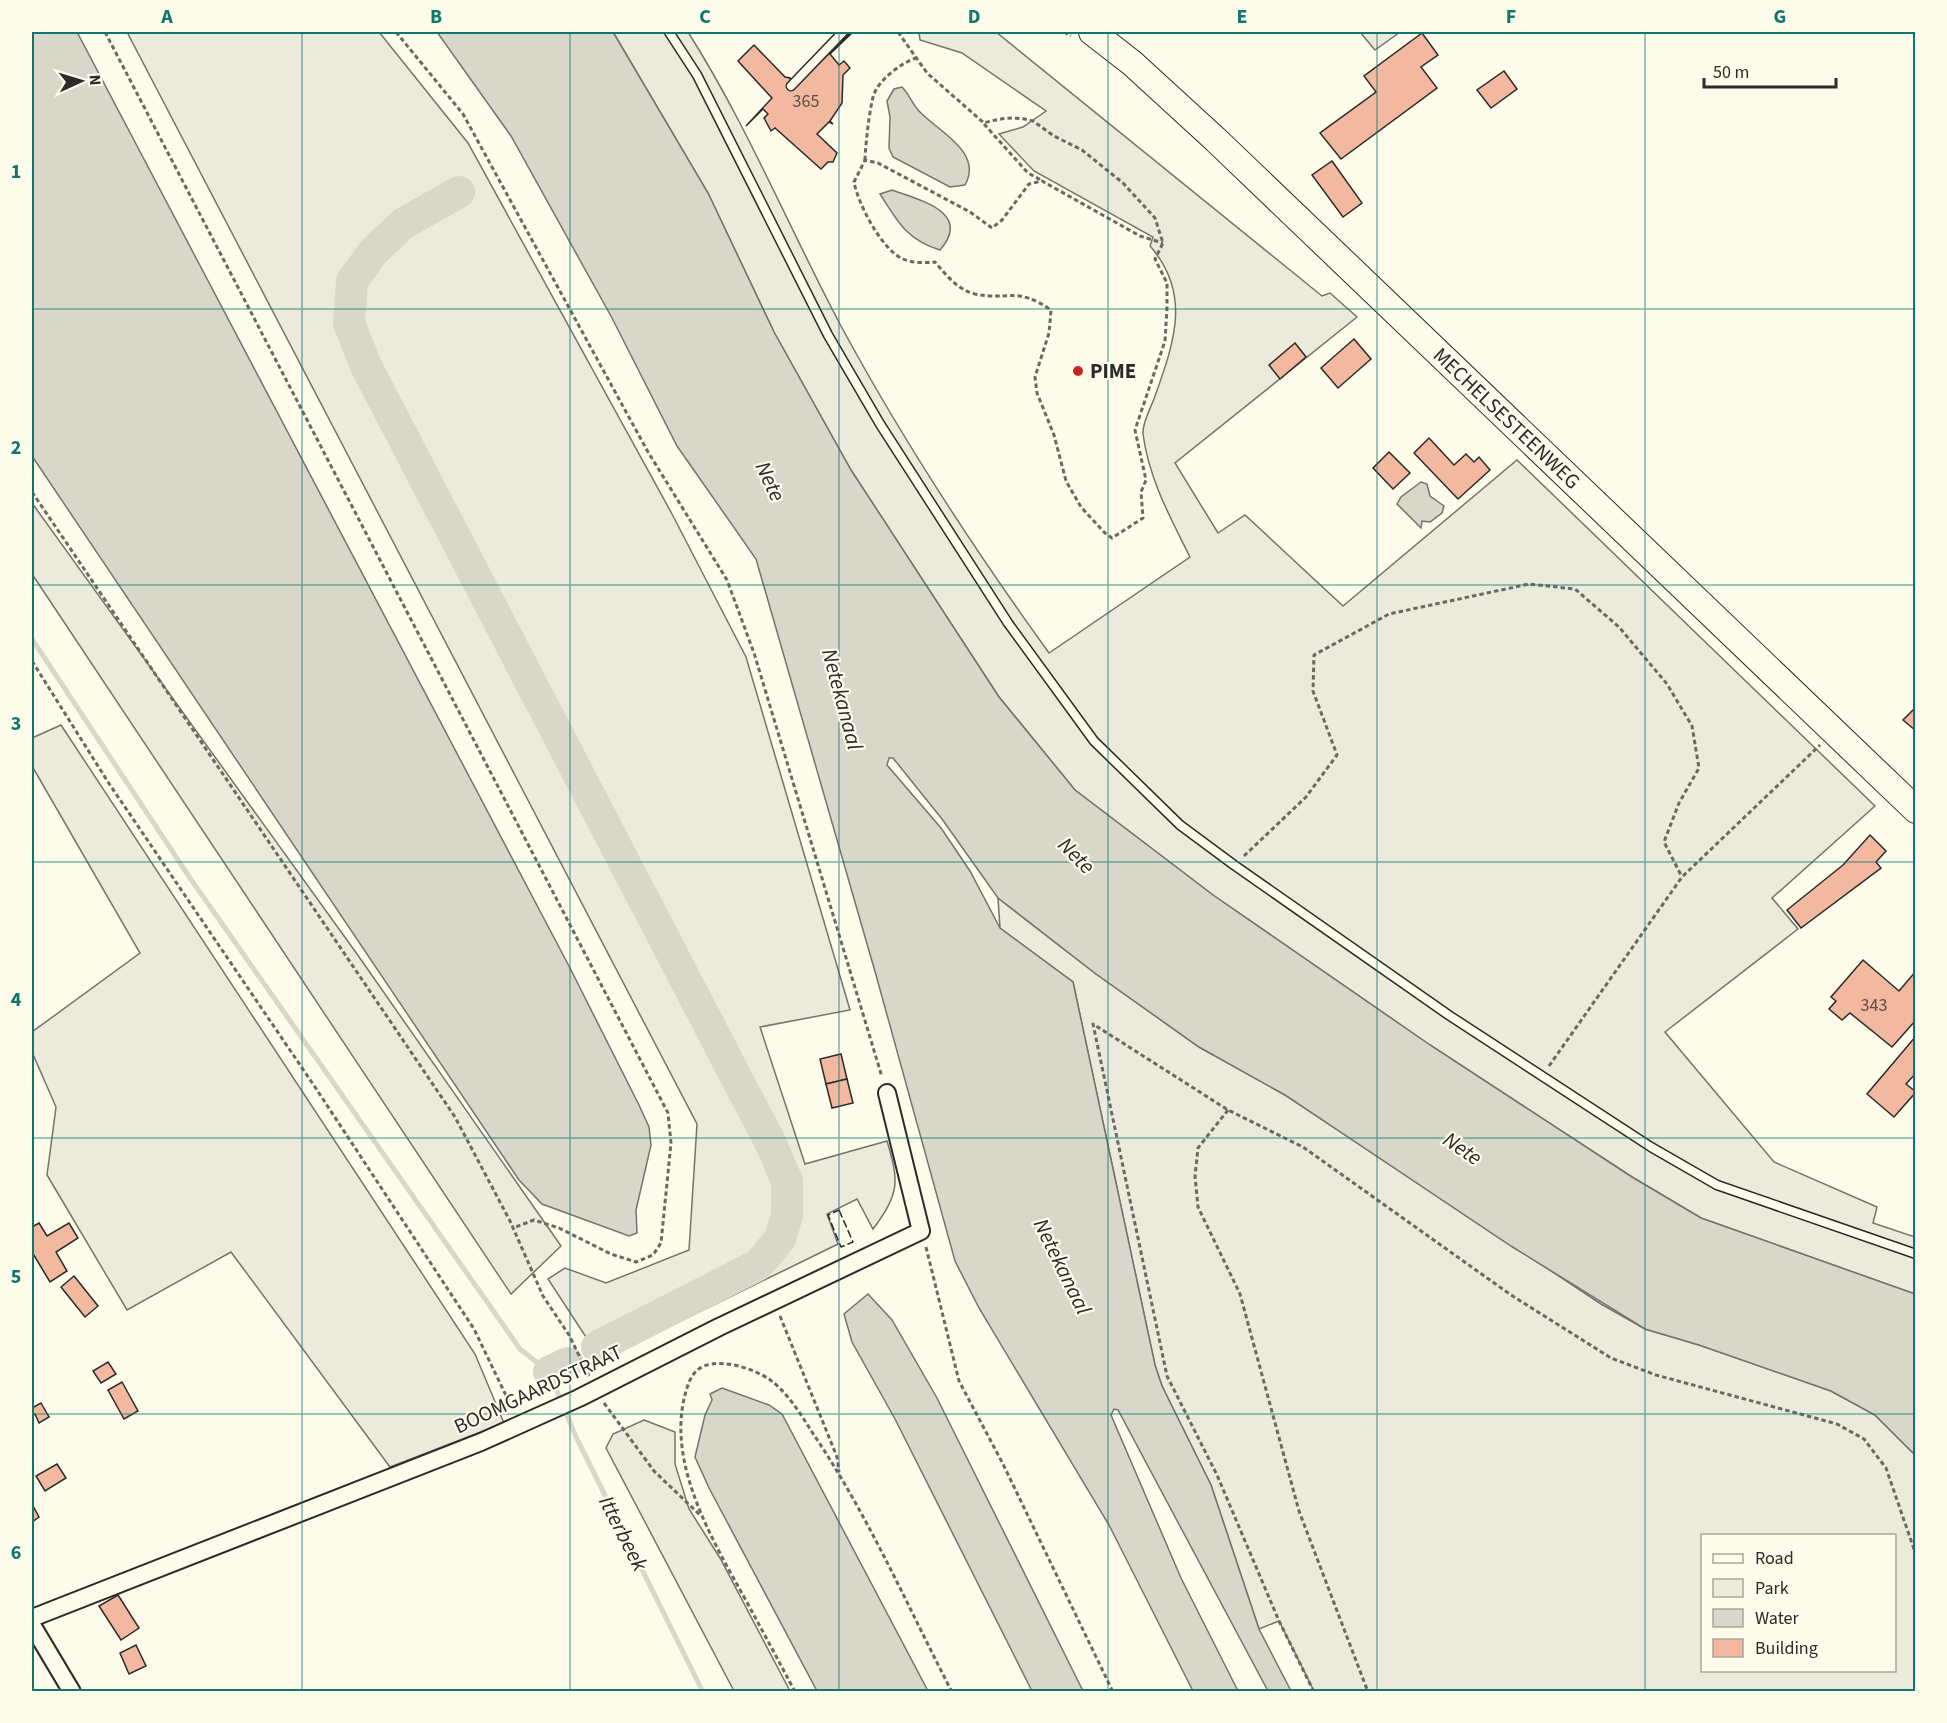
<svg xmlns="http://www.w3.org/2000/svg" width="1947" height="1723" font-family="'Source Sans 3',sans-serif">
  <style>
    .green { fill: #ecebdb; stroke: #74746e; stroke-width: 1.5; fill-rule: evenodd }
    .water { fill: #d8d7c9; stroke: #74746e; stroke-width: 1.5 }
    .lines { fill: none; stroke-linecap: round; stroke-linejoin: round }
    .stream { stroke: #d8d7c9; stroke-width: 5 }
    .river { stroke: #d8d7c9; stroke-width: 32 }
    .building { fill: #f2b8a0; stroke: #2b2b2b; stroke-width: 1.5 }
    .service-casing { stroke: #2b2b2b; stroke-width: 11 }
    .minor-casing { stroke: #2b2b2b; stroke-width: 20 }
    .primary-casing { stroke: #2b2b2b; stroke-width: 28 }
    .path { stroke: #6a6964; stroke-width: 3; stroke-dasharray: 4.5 3; stroke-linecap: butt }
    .service { stroke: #fdfbea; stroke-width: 8 }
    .minor { stroke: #fdfbea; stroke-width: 16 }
    .primary { stroke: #fdfbea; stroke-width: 26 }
    .fence { stroke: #2b2b2b; stroke-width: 1.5; stroke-dasharray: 8 3; stroke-linecap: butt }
    .grid { fill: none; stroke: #0f766e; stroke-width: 1.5; stroke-opacity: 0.55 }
    .poi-dot { fill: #c62828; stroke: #fdfbea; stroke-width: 2 }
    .labels { text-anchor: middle; stroke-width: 4.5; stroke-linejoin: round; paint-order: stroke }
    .number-label { font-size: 18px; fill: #5d4e48 }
    .poi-label { font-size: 21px; font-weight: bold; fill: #2b2b2b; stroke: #fdfbea; text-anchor: start }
    .street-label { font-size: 21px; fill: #2b2b2b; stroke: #fdfbea }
    .water-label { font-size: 22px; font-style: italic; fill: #2b2b2b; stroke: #fdfbea }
    .neatline { fill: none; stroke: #0f766e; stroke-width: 2 }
    .grid-label { font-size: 20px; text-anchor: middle; font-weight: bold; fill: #0f766e }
  </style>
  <rect width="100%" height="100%" fill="#fdfbea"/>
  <g class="green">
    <path d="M127,32H379L468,143L672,514L746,657L850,1010L760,1027L805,1164L887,1141C899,1181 900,1194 873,1229L857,1199L827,1214L838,1244L601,1360L548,1279L565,1268L606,1283L689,1250L697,1124Z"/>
    <path d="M613,32H688C747,125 789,228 841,326C902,439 974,549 1049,653L1190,557C1170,517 1149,479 1143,434C1142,424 1150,409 1154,399C1173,345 1193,295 1150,246L1153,237L1034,171L999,134L1023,127L1046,111L962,53L920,40L919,32H996L1322,296L1330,293L1357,317L1175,463L1218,533L1245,515L1343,606L1517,460L1875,806L1772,898L1798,929L1665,1032L1774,1162L1877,1207L1873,1223L1915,1237V1294L1701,1218L1632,1177L1430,1045L1213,895L1075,790L999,697L851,470L774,332L708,193Z"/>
    <path d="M1360,32H1400L1375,50Z"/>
    <path d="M32,503L357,954L561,1246L511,1294L32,574Z"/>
    <path d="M61,725L475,1354L504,1423L390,1467L231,1252L127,1310L47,1175L56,1107L32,1052V1032L140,953L32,766V738Z"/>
    <path d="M998,898L1096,974L1199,1047L1285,1095L1601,1304L1645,1329L1699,1345L1831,1391L1875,1415L1915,1455V1691H1314L1279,1621L1259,1629L1211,1485L1162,1386L1155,1365L1073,982L1000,928ZM1702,1536H1894V1670H1702Z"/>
    <path d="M644,1420L675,1432V1464L689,1509L720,1558L790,1691H734L606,1448L613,1434Z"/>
  </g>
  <g class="water">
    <path d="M32,32H77L570,968L639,1105L649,1127L651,1145L636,1210L637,1233L629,1236L542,1204L519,1180L32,456Z"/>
    <path d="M437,32H613L708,193L774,332L851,470L999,697L1075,790L1213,895L1430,1045L1632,1177L1701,1218L1915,1294V1455L1875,1415L1831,1391L1699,1345L1645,1329L1511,1246L1285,1095L1199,1047L1096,974L998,898L942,819L893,758H889L887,765L941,828L970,871L1000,928L1073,982L1155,1365L1162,1386L1211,1485L1259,1629L1291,1691H1268L1118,1410L1114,1409L1111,1415L1181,1578L1238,1691H1193L1109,1525L979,1308L955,1261L876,975L756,559L677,446L612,318L511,136Z"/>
    <path d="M902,87C910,95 913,106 921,113C941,133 983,153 965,185L950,187L893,157L889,148L890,117L887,101L894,89Z"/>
    <path d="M892,190C919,200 973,212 940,250C907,240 898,222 880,194Z"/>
    <path d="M1421,482L1427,484L1430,496L1444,506L1442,513L1430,522L1422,521L1421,528L1397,504L1401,497Z"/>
    <path d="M868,1294L892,1320L937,1398L1083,1691H1032L895,1419L852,1342L844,1314Z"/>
    <path d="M722,1388L769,1405L782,1414L928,1691H817L709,1488L695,1457L705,1415L712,1400L710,1394Z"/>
  </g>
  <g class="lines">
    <path class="stream" d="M32,639L190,878L520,1349L549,1372L576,1437L703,1692"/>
    <g class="river">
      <path d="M459,192L404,223L374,251L352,281L349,323L366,366L771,1144L787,1181V1215L780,1239L758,1265L597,1347"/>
      <path d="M549,1372L568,1363"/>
    </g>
  </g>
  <g class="building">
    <path d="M851,32H853L830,54L839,65L844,61L850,68L843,75L842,103L830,121L833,124L829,122L817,134L837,153L833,162H828L821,169L775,128L771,131L764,118L768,114L763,109L746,126L772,98L738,61L754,45L785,77L790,78L793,89Z"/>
    <path d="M1422,33L1438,55L1421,67L1437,88L1341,159L1320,133L1376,92L1364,76Z"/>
    <path d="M1504,71L1517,89L1491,108L1477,90Z"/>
    <path d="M1332,161L1362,203L1343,217L1312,175Z"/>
    <path d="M1354,339L1371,359L1338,388L1321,368Z"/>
    <path d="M1295,343L1306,357L1280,379L1269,365Z"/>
    <path d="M1429,438L1454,465L1466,454L1474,462L1479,457L1490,470L1458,499L1414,453Z"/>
    <path d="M1389,452L1410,473L1393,489L1373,468Z"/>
    <path d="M1916,707V731L1903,720Z"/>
    <path d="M1870,835L1886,851L1876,862L1881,868L1801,928L1787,910L1843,865Z"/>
    <path d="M1863,960L1899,991L1916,971V1020L1892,1047L1850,1013L1842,1020L1829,1009L1836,1001L1831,997Z"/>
    <path d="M1916,1036V1073L1906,1084L1916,1092L1894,1117L1867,1094Z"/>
    <path d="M841,1054L847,1079L826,1084L820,1059Z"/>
    <path d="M847,1079L853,1103L832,1108L826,1084Z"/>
    <path d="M39,1223L47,1236L69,1223L78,1238L56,1252L67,1271L50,1282L32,1252V1227Z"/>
    <path d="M74,1276L98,1306L85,1317L61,1287Z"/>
    <path d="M108,1362L116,1374L101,1383L93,1371Z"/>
    <path d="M122,1382L138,1411L124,1419L108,1390Z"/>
    <path d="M41,1403L49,1417L39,1423L35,1414L32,1416V1408Z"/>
    <path d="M57,1464L66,1478L45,1491L36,1476Z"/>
    <path d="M32,1504L39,1517L32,1522Z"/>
    <path d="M118,1595L139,1628L121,1640L99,1606Z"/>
    <path d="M136,1645L146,1666L129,1674L120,1653Z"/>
  </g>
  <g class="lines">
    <g class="service-casing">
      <g id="service">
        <path d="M669,32L697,75L828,335L880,424L1008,623L1094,741L1180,825L1234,865L1450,1016L1651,1147L1717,1185L1916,1254"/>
        <path d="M791,86L843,32"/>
      </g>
    </g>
    <g class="minor-casing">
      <g id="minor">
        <path d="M32,1618L481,1442L579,1398L719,1327L921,1231L887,1093"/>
        <path d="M32,1625L72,1692"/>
      </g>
    </g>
    <g class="primary-casing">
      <g id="primary">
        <path id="s1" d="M1092,32L1132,63L1215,139L1916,810"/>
      </g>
    </g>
    <g class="path">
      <path d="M105,32L668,1113L671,1143L661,1243L653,1255L636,1262L611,1254L559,1228L534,1220L513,1228"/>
      <path d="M396,32L463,114L648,452L727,580L754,653L882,1077"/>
      <path d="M898,32L927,73L984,123C1000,118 1016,116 1033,121L1054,136L1082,150L1123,183L1155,218L1163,243L1155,259L1167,283V308L1165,341L1135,430L1146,480L1141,492L1143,518L1112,538L1105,533L1081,507L1066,481L1054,435L1037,393L1035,377L1049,333L1051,310C1016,286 1009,301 975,294C958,290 946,275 935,262C925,263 912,263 903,259C882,250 858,204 854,182L865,160L878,163L970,212L992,228L1002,220L1029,184L1042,181L1140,236L1163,243"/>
      <path d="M1064,32L1071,36"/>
      <path d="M984,124L1028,173L1041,180"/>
      <path d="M865,160C865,149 870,104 874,94C880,79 901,63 916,58"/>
      <path d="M32,492L455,1117L510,1221L543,1296L569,1335L589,1376"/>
      <path d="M32,661L108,782L315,1087L474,1329L513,1410"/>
      <path d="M1244,856L1306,797L1337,755L1313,691L1314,655L1389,614L1529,584L1575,589L1619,627L1667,684L1692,726L1699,768L1679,803L1664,842L1682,877"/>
      <path d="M1549,1066L1682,877L1820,745"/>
      <path d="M1228,1110L1198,1148L1195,1176L1198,1207L1240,1294L1299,1511L1368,1692"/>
      <path d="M926,1247L959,1381L1003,1464L1113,1692"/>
      <path d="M780,1316L837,1457L839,1472"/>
      <path d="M604,1403L654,1471L700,1515"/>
      <path d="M795,1692C782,1667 769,1643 756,1619C722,1555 665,1471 685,1395C688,1383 692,1371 704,1366C723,1359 752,1368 769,1379C787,1392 800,1413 812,1432C867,1513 907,1605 952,1692"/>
      <path d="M1314,1692L1279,1621L1217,1475L1167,1376L1093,1024L1228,1110L1303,1147L1511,1295L1611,1358L1656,1375L1837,1424L1864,1439L1886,1468L1916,1555"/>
    </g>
    <use href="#service" class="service"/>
    <use href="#minor" class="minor"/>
    <use href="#primary" class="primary"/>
    <path class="fence" d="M839,1210L853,1242L841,1247L828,1215Z"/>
  </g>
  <path class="grid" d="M302,32V1692M570,32V1692M839,32V1692M1108,32V1692M1377,32V1692M1645,32V1692M32,309H1916M32,585H1916M32,862H1916M32,1138H1916M32,1414H1916"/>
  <circle class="poi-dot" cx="1078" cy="371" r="6"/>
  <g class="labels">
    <g class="number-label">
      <text x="806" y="107">365</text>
      <text x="1874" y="1011">343</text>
    </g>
    <g class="poi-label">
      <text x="1090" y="378">PIME</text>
    </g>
    <g class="street-label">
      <text dy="7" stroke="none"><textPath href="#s1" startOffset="567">MECHELSESTEENWEG</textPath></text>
      <text transform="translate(538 1389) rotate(-25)" y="7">BOOMGAARDSTRAAT</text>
    </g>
    <g class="water-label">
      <text transform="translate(771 481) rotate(65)" y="8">Nete</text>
      <text transform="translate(843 699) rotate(75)" y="8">Netekanaal</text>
      <text transform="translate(1077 855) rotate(45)" y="8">Nete</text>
      <text transform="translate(1463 1148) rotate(34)" y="8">Nete</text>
      <text transform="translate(1063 1266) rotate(64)" y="8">Netekanaal</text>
      <text transform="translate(624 1533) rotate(63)" y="8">Itterbeek</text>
    </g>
  </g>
  <rect width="1947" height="1723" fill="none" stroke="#fdfbea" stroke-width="66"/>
  <rect x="1701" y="1534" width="195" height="138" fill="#fdfbea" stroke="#a9a89e" stroke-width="1.5"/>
  <rect x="1713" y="1554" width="30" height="9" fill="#fdfbea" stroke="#a9a89e" stroke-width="1.5"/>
  <text x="1755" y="1564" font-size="18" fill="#2b2b2b">Road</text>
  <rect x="1713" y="1579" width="30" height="18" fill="#ecebdb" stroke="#a9a89e" stroke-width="1.5"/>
  <text x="1755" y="1594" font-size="18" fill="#2b2b2b">Park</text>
  <rect x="1713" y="1609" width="30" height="18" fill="#d8d7c9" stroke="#a9a89e" stroke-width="1.5"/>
  <text x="1755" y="1624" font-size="18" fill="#2b2b2b">Water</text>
  <rect x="1713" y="1639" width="30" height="18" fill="#f2b8a0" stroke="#a9a89e" stroke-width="1.5"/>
  <text x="1755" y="1654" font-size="18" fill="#2b2b2b">Building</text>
  <g transform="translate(81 81) rotate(86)" stroke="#fdfbea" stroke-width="4.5" paint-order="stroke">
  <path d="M0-4.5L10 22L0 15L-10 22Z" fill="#2b2b2b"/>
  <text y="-9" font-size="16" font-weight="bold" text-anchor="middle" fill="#2b2b2b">N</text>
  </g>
  <path d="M1704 78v9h132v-9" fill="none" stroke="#2b2b2b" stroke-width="3"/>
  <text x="1713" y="78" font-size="18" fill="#2b2b2b" stroke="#fdfbea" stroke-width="4.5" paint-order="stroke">50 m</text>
  <rect x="33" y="33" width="1881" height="1657" class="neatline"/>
  <g class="grid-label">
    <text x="167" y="23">A</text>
    <text x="436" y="23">B</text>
    <text x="705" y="23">C</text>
    <text x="974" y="23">D</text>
    <text x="1242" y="23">E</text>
    <text x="1511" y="23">F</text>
    <text x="1780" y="23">G</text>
    <text x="16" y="178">1</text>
    <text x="16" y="454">2</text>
    <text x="16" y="730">3</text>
    <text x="16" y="1006">4</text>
    <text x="16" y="1283">5</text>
    <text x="16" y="1559">6</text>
  </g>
</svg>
